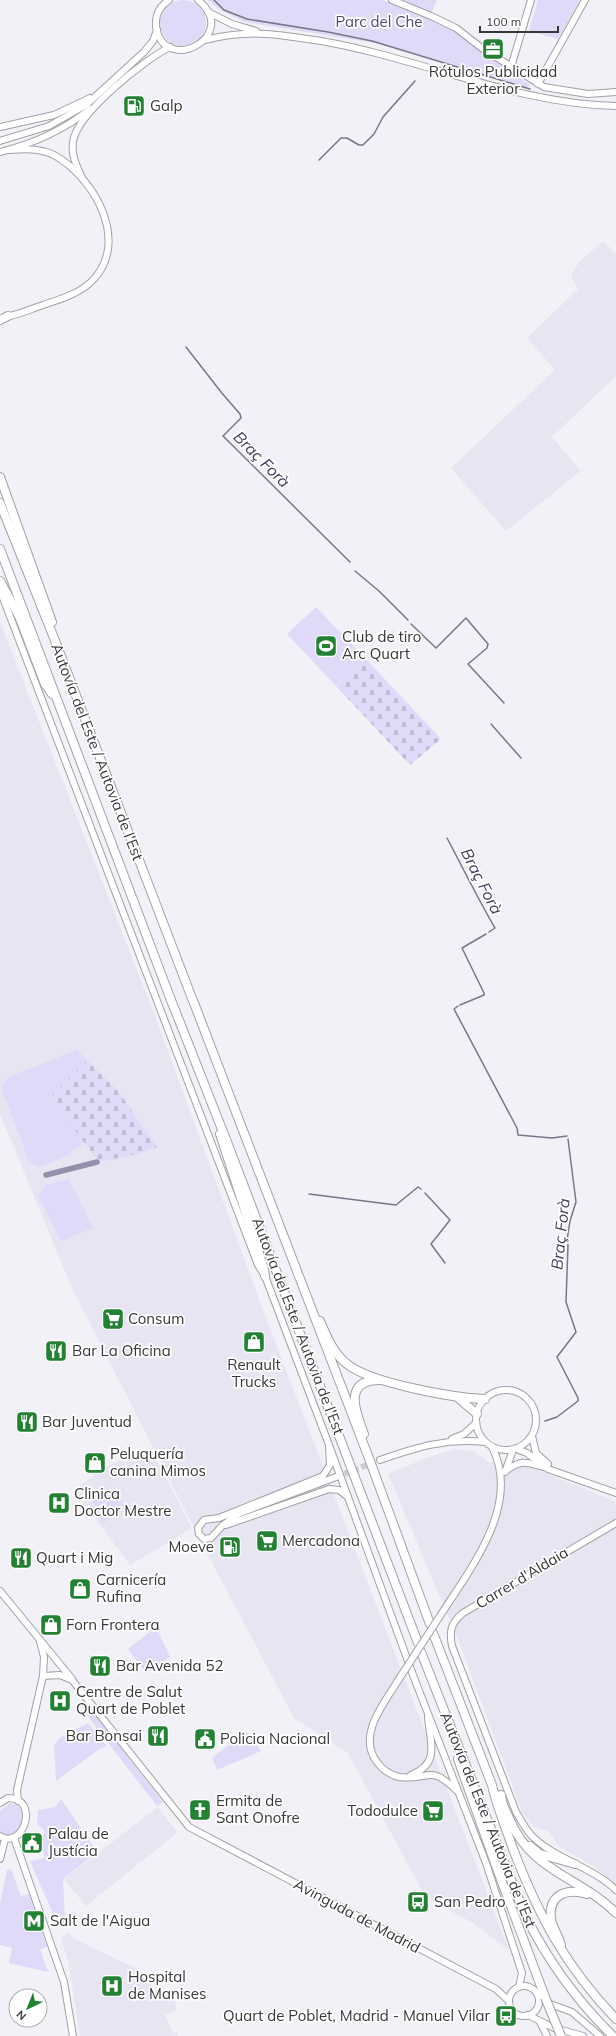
<svg xmlns="http://www.w3.org/2000/svg" width="616" height="2036" font-family="Mulish,sans-serif">
  <style>
    .built { fill: #e8e5f3 }
    .green { fill: #e0d9f7 }
    .cemetery { fill: url(#cemetery-stones) }
    .lines { fill: none; stroke-linecap: round; stroke-linejoin: round }
    .stream { stroke: #7a7589; stroke-width: 1.5 }
    .canal { stroke: #968fab; stroke-width: 5.5 }
    .secondary-tunnel { stroke: #cdccd1; stroke-width: 6; stroke-dasharray: 6 3; stroke-linecap: butt }
    .secondary-casing { stroke: #a1a0a6; stroke-width: 8 }
    .highway-casing { stroke: #a1a0a6; stroke-width: 10 }
    .secondary { stroke: #fff; stroke-width: 6 }
    .highway { stroke: #fff; stroke-width: 8 }
    .secondary-bridge-casing { stroke: #a1a0a6; stroke-width: 8; stroke-linecap: butt }
    .highway-bridge-casing { stroke: #a1a0a6; stroke-width: 10; stroke-linecap: butt }
    .secondary-bridge { stroke: #fff; stroke-width: 6 }
    .highway-bridge { stroke: #fff; stroke-width: 8 }
    .labels { text-anchor: middle; stroke-width: 3.5; stroke-linejoin: round; paint-order: stroke }
    .park-label { font-size: 15px; fill: #534773; stroke: #fff }
    .poi-label { font-size: 15px; fill: #373739; stroke: #fff; text-anchor: start }
    .street-label { font-size: 15px; fill: #373739; stroke: #fff }
    .water-label { font-size: 16px; font-style: italic; fill: #433762; stroke: #fff }
  </style>
  <defs>
    <pattern id="cemetery-stones" width="16" height="16" patternUnits="userSpaceOnUse"><rect width="16" height="16" fill="#e0d9f7"/><path d="M2 7V4a2 2 0 0 1 4 0v3zM10 15v-3a2 2 0 0 1 4 0v3z" fill="#c1bbd4"/></pattern>
  </defs>
  <rect width="100%" height="100%" fill="#f2f1f7"/>
  <g class="built">
    <path d="M603,241L616,253V376L552,437L581,471L506,531L451,468L555,370L527,338L578,289L571,275L579,262Z"/>
    <path d="M0,622L155,1016L266,1318L509,1950L473,1923L426,1898L348,1753L294,1718L197,1534L72,1288L0,1114Z"/>
    <path d="M145,1449L152,1451L192,1528L130,1565L74,1490L105,1467Z"/>
    <path d="M455,1449L473,1451L489,1462L529,1466L614,1501L616,1504V1886L595,1867L560,1847L548,1831L534,1827L522,1812L457,1637L388,1474L426,1458Z"/>
    <path d="M158,1807L177,1833L86,1906L64,1879Z"/>
    <path d="M68,1933L75,1939L141,1971L146,1983L150,1984L156,1991L159,1989L175,2000L176,2010L165,2015L173,2033H178V2036H80L68,1961L61,1938Z"/>
  </g>
  <g class="green">
    <path d="M207,0H381L399,5L454,31L530,85L526,88L381,44L245,22L222,11Z"/>
    <path d="M403,0H437L431,14L402,3Z"/>
    <path d="M538,0H580L558,39L529,31Z"/>
    <circle cx="183" cy="23" r="23"/>
    <path d="M316,607L365,658L336,686L287,634Z"/>
    <path d="M77,1050L87,1060L50,1097L84,1142L65,1157L39,1167L29,1162L3,1092C2,1085 4,1079 11,1076Z"/>
    <path d="M69,1179L93,1228L61,1241L38,1196L42,1192L45,1185Z"/>
    <path d="M107,1486L114,1495L96,1508L89,1499Z"/>
    <path d="M117,1495L126,1507L103,1523L94,1512Z"/>
    <path d="M156,1627L170,1657L146,1673L128,1649Z"/>
    <path d="M92,1711L163,1802L157,1806L88,1717Z"/>
    <path d="M88,1723L107,1746L101,1748L56,1781L54,1745L60,1738Z"/>
    <path d="M246,1731L261,1751L217,1770L212,1758Z"/>
    <path d="M61,1799L97,1852L63,1879L65,1921L57,1923L30,1861L45,1858L40,1842L45,1831L37,1824L38,1810L55,1807Z"/>
    <path d="M10,1803L18,1806C27,1817 21,1832 9,1836L3,1834L0,1831V1811Z"/>
    <path d="M11,1869L21,1896L29,1894L47,1947L40,1949L48,1972L9,1963L12,1948L0,1945V1904L7,1870Z"/>
  </g>
  <g class="cemetery">
    <path d="M365,658L441,739L410,765L336,686Z"/>
    <path d="M87,1060L118,1091L157,1147L137,1154L99,1162L50,1097Z"/>
  </g>
  <g class="lines">
    <g class="stream">
      <path d="M214,0L224,10L247,19L328,32L372,41L530,89"/>
      <path d="M319,160L341,138H347L359,145H363L374,134L383,117L415,81"/>
      <path d="M186,347L221,392L240,414L241,418L223,436L350,562"/>
      <path d="M355,571L379,591L408,620"/>
      <path d="M411,624L436,648L466,618L488,644L487,648L468,664L504,703"/>
      <path d="M491,724L521,758"/>
      <path d="M447,838C463,868 478,899 495,928L489,932"/>
      <path d="M460,1005L484,995V993L462,948L486,934"/>
      <path d="M458,1006L454,1009L517,1128L518,1135L552,1138L567,1136"/>
      <path d="M425,1193L450,1220L431,1244L445,1263"/>
      <path d="M309,1194L396,1205L418,1187L421,1189"/>
      <path d="M545,1421L557,1417L578,1401V1398L557,1357L576,1332L566,1302L568,1245L567,1240L570,1221L576,1202L568,1139"/>
    </g>
    <path class="canal" d="M46,1175L97,1162"/>
    <path class="secondary-tunnel" d="M336,1477L380,1460"/>
    <g class="secondary-casing">
      <g id="secondary">
        <path d="M169,0C160,6 155,15 156,26C163,77 242,36 198,0"/>
        <path d="M392,0L431,16L456,28L483,49L544,87L588,94L616,92"/>
        <path d="M208,12L232,24L256,31"/>
        <path d="M205,40C250,29 276,34 321,41C420,58 515,104 616,106"/>
        <path d="M511,67L531,0"/>
        <path d="M538,84L585,0"/>
        <path d="M0,127L54,115L90,98"/>
        <path d="M0,141L49,126L86,105L144,52L153,41L157,30"/>
        <path d="M0,152C32,144 64,130 90,109"/>
        <path d="M82,178C77,167 71,155 73,142C76,114 145,59 170,47"/>
        <path d="M5,317C18,315 31,309 43,305C60,299 79,294 92,281C131,242 94,177 54,155C40,148 24,149 9,150"/>
        <path d="M0,590L258,1265L265,1276L329,1445L413,1675L486,1863L522,1973L519,1987"/>
        <circle cx="506" cy="1420" r="30"/>
        <path d="M532,1436L536,1453L548,1464"/>
        <path d="M452,1439L464,1434L476,1423"/>
        <path d="M517,1449L527,1453L548,1469L616,1493"/>
        <path d="M380,1460C417,1447 446,1438 485,1442"/>
        <path d="M504,1472C520,1460 524,1461 543,1467"/>
        <path d="M505,1472L513,1450"/>
        <path d="M238,1514L222,1526L211,1538L204,1539L199,1534L198,1528L204,1520L219,1518L323,1476L330,1465L329,1447"/>
        <path d="M235,1515L336,1477"/>
        <path d="M616,1523L463,1613C451,1623 449,1630 452,1646L516,1812C521,1820 525,1828 531,1835C554,1859 591,1866 616,1890"/>
        <path d="M226,1525L329,1489L339,1490L348,1497"/>
        <path d="M0,1591L72,1679"/>
        <path d="M440,1616C470,1569 522,1505 492,1447"/>
        <path d="M43,1676L60,1675L72,1680L189,1827L496,1989L509,2001"/>
        <path d="M397,1682C383,1705 357,1736 377,1762C382,1769 390,1775 399,1777C430,1781 429,1763 457,1791"/>
        <path d="M411,1775C442,1763 429,1740 428,1716"/>
        <path d="M18,1801L17,1790L43,1676L44,1657L40,1641"/>
        <path d="M0,1803L8,1798C41,1798 23,1851 0,1836"/>
        <path d="M14,1838L64,1982L73,2036"/>
        <path d="M0,1859L5,1839"/>
        <circle cx="524" cy="2001" r="15"/>
        <path d="M545,2002L572,2012L600,2036"/>
        <path d="M528,2015L554,2028L583,2036"/>
        <path d="M540,2022L547,2036"/>
      </g>
    </g>
    <g class="highway-casing">
      <g id="highway">
        <path d="M0,320L8,316"/>
        <path d="M0,477L52,622"/>
        <path d="M0,503L54,638L193,1001"/>
        <path d="M0,549L174,1008"/>
        <path d="M0,581L19,616L45,684L52,694"/>
        <path d="M194,1003L370,1461L430,1624"/>
        <path d="M175,1010L227,1142L418,1643"/>
        <path d="M220,1134L264,1269L265,1276"/>
        <path d="M320,1321C327,1337 333,1353 347,1364C370,1383 454,1398 485,1399"/>
        <path d="M457,1397L477,1414"/>
        <path d="M364,1434C355,1411 343,1380 380,1380"/>
        <path d="M433,1633L492,1785C497,1807 506,1828 513,1849C539,1916 565,1966 616,2019"/>
        <path d="M421,1652L525,1915C548,1961 576,2000 613,2036"/>
        <path d="M458,1759L496,1866L545,1997"/>
        <path d="M501,1795C501,1803 506,1811 509,1818C531,1872 579,1876 616,1913"/>
        <path d="M530,1846L540,1854L575,1864"/>
        <path d="M561,1946C559,1936 553,1929 551,1919C548,1894 567,1888 587,1894"/>
      </g>
    </g>
    <use href="#secondary" class="secondary"/>
    <use href="#highway" class="highway"/>
    <g class="secondary-bridge-casing">
      <path id="secondary-bridge" d="M397,1682L440,1616"/>
    </g>
    <g class="highway-bridge-casing">
      <path id="highway-bridge" d="M545,1997L561,2036"/>
    </g>
    <use href="#secondary-bridge" class="secondary-bridge"/>
    <use href="#highway-bridge" class="highway-bridge"/>
  </g>
  <defs>
    <g id="office-square" transform="scale(1.15)"><rect x="-9" y="-9" width="18" height="18" rx="4" fill="#238133" stroke="#fff"/><path d="M-6-3h4V-5.5h4V-3h4V5H-6ZM-1-4.5V-3h2v-1.5ZM-6 0V1H6V0Z" fill="#fff"/></g>
    <g id="fuel-square" transform="scale(1.15)"><rect x="-9" y="-9" width="18" height="18" rx="4" fill="#238133" stroke="#fff"/><path d="M-5.5-6h7V0h2V4h1.3V-2.5L3-4.5l.8-.8L6-3V5H2.5V1h-1V6h-7ZM-4.2-4.7v3.2H.2V-4.7Z" fill="#fff"/></g>
    <g id="stadium-square" transform="scale(1.15)"><rect x="-9" y="-9" width="18" height="18" rx="4" fill="#238133" stroke="#fff"/><path d="M0-5a6.5 5 0 1 0 0 10a6.5 5 0 1 0 0-10ZM-3.5-1.8h7v3.6h-7Z" fill="#fff"/></g>
    <g id="supermarket-square" transform="scale(1.15)"><rect x="-9" y="-9" width="18" height="18" rx="4" fill="#238133" stroke="#fff"/><path d="M-6-5.5h2.5l.6 2H6L4.5 2H-2.5L-4.4-4H-6ZM-1.5 3.2a1.3 1.3 0 1 0 .1 0ZM3 3.2a1.3 1.3 0 1 0 .1 0Z" fill="#fff"/></g>
    <g id="shop-square" transform="scale(1.15)"><rect x="-9" y="-9" width="18" height="18" rx="4" fill="#238133" stroke="#fff"/><path d="M-5-2.5h2.3a2.7 3.5 0 0 1 5.4 0H5L5.5 6h-11ZM-1.5-2.5h3a1.5 2.3 0 0 0-3 0Z" fill="#fff"/></g>
    <g id="restaurant-square" transform="scale(1.15)"><rect x="-9" y="-9" width="18" height="18" rx="4" fill="#238133" stroke="#fff"/><path d="M-5-6h1v4h1v-4h1v4h1v-4h1v5L-1.5 .5V6h-2V.5L-5-1ZM5-6V6H3V1.5H1.5Q1.5-4 5-6Z" fill="#fff"/></g>
    <g id="hospital-square" transform="scale(1.15)"><rect x="-9" y="-9" width="18" height="18" rx="4" fill="#238133" stroke="#fff"/><path d="M-5-5h3v3.5h4V-5h3V5h-3V1.5h-4V5h-3Z" fill="#fff"/></g>
    <g id="civic-square" transform="scale(1.15)"><rect x="-9" y="-9" width="18" height="18" rx="4" fill="#238133" stroke="#fff"/><path d="M-.6-6.5H3V-4.5H.6V-3L4-1V1h2V6H-6V1h2V-1L-.6-3ZM-1.2 2.5V6h2.4V2.5Z" fill="#fff"/></g>
    <g id="church-square" transform="scale(1.15)"><rect x="-9" y="-9" width="18" height="18" rx="4" fill="#238133" stroke="#fff"/><path d="M-1.2-6h2.4v3.5h3.3v2.4h-3.3V6h-2.4V-.1h-3.3v-2.4h3.3Z" fill="#fff"/></g>
    <g id="bus-square" transform="scale(1.15)"><rect x="-9" y="-9" width="18" height="18" rx="4" fill="#238133" stroke="#fff"/><path d="M-5-6H5V4H4V6H2V4H-2V6H-4V4H-5ZM-3.5-4V0h7V-4ZM-3.5 1.2v1.5H-2V1.2ZM2 1.2v1.5H3.5V1.2Z" fill="#fff"/></g>
    <g id="metro-square" transform="scale(1.15)"><rect x="-9" y="-9" width="18" height="18" rx="4" fill="#238133" stroke="#fff"/><path d="M-5.5 5V-5H-3L0 0L3-5H5.5V5H3V-.5L0 4L-3-.5V5Z" fill="#fff"/></g>
  </defs>
  <g fill-rule="evenodd">
    <use href="#office-square" x="493" y="49"/>
    <use href="#fuel-square" x="134" y="106"/>
    <use href="#stadium-square" x="326" y="646"/>
    <use href="#supermarket-square" x="113" y="1319"/>
    <use href="#shop-square" x="254" y="1342"/>
    <use href="#restaurant-square" x="56" y="1351"/>
    <use href="#restaurant-square" x="27" y="1422"/>
    <use href="#shop-square" x="95" y="1463"/>
    <use href="#hospital-square" x="59" y="1503"/>
    <use href="#supermarket-square" x="267" y="1541"/>
    <use href="#fuel-square" x="230" y="1547"/>
    <use href="#restaurant-square" x="21" y="1558"/>
    <use href="#shop-square" x="80" y="1589"/>
    <use href="#shop-square" x="51" y="1625"/>
    <use href="#restaurant-square" x="100" y="1666"/>
    <use href="#hospital-square" x="60" y="1701"/>
    <use href="#restaurant-square" x="158" y="1736"/>
    <use href="#civic-square" x="205" y="1739"/>
    <use href="#church-square" x="200" y="1810"/>
    <use href="#supermarket-square" x="433" y="1811"/>
    <use href="#civic-square" x="32" y="1843"/>
    <use href="#bus-square" x="418" y="1902"/>
    <use href="#metro-square" x="34" y="1921"/>
    <use href="#hospital-square" x="112" y="1986"/>
    <use href="#bus-square" x="506" y="2016"/>
  </g>
  <g class="labels">
    <g class="park-label">
      <text x="379" y="27">Parc del Che</text>
    </g>
    <g class="poi-label">
      <text x="493" y="77" text-anchor="middle">Rótulos Publicidad<tspan x="493" dy="17">Exterior</tspan></text>
      <text x="150" y="111">Galp</text>
      <text x="342" y="642">Club de tiro<tspan x="342" dy="17">Arc Quart</tspan></text>
      <text x="128" y="1324">Consum</text>
      <text x="72" y="1356">Bar La Oficina</text>
      <text x="254" y="1370" text-anchor="middle">Renault<tspan x="254" dy="17">Trucks</tspan></text>
      <text x="42" y="1427">Bar Juventud</text>
      <text x="110" y="1459">Peluquería<tspan x="110" dy="17">canina Mimos</tspan></text>
      <text x="74" y="1499">Clinica<tspan x="74" dy="17">Doctor Mestre</tspan></text>
      <text x="282" y="1546">Mercadona</text>
      <text x="214" y="1552" text-anchor="end">Moeve</text>
      <text x="36" y="1563">Quart i Mig</text>
      <text x="96" y="1585">Carnicería<tspan x="96" dy="17">Rufina</tspan></text>
      <text x="66" y="1630">Forn Frontera</text>
      <text x="116" y="1671">Bar Avenida 52</text>
      <text x="76" y="1697">Centre de Salut<tspan x="76" dy="17">Quart de Poblet</tspan></text>
      <text x="142" y="1741" text-anchor="end">Bar Bonsai</text>
      <text x="220" y="1744">Policia Nacional</text>
      <text x="216" y="1806">Ermita de<tspan x="216" dy="17">Sant Onofre</tspan></text>
      <text x="418" y="1816" text-anchor="end">Tododulce</text>
      <text x="48" y="1839">Palau de<tspan x="48" dy="17">Justícia</tspan></text>
      <text x="434" y="1907">San Pedro</text>
      <text x="50" y="1926">Salt de l'Aigua</text>
      <text x="128" y="1982">Hospital<tspan x="128" dy="17">de Manises</tspan></text>
      <text x="490" y="2021" text-anchor="end">Quart de Poblet, Madrid - Manuel Vilar</text>
    </g>
    <g class="street-label">
      <text transform="translate(97 752) rotate(69)" y="5">Autovía del Este / Autovia de l'Est</text>
      <text transform="translate(298 1326) rotate(69)" y="5">Autovía del Este / Autovia de l'Est</text>
      <text transform="translate(522 1578) rotate(-31)" y="5">Carrer d'Aldaia</text>
      <text transform="translate(488 1820) rotate(68)" y="5">Autovía del Este / Autovia de l'Est</text>
      <text transform="translate(357 1916) rotate(28)" y="5">Avinguda de Madrid</text>
    </g>
    <g class="water-label">
      <text transform="translate(262 459) rotate(45)" y="6">Braç Forà</text>
      <text transform="translate(482 881) rotate(63)" y="6">Braç Forà</text>
      <text transform="translate(560 1234) rotate(-84)" y="6">Braç Forà</text>
    </g>
  </g>
  <g transform="translate(28 2008) rotate(223)"><circle r="19" fill="#ffffff" stroke="#afafb0"/>
  <path d="M0-3L7 15L0 10L-7 15Z" fill="#238133"/>
  <text y="-6" font-size="11" font-weight="bold" text-anchor="middle" fill="#373739">N</text>
  </g>
  <path d="M480 26v6h78v-6" fill="none" stroke="#373739" stroke-width="2"/>
  <text x="486" y="26" font-size="12" fill="#373739" stroke="#ffffff" stroke-width="3" paint-order="stroke">100 m</text>
</svg>
